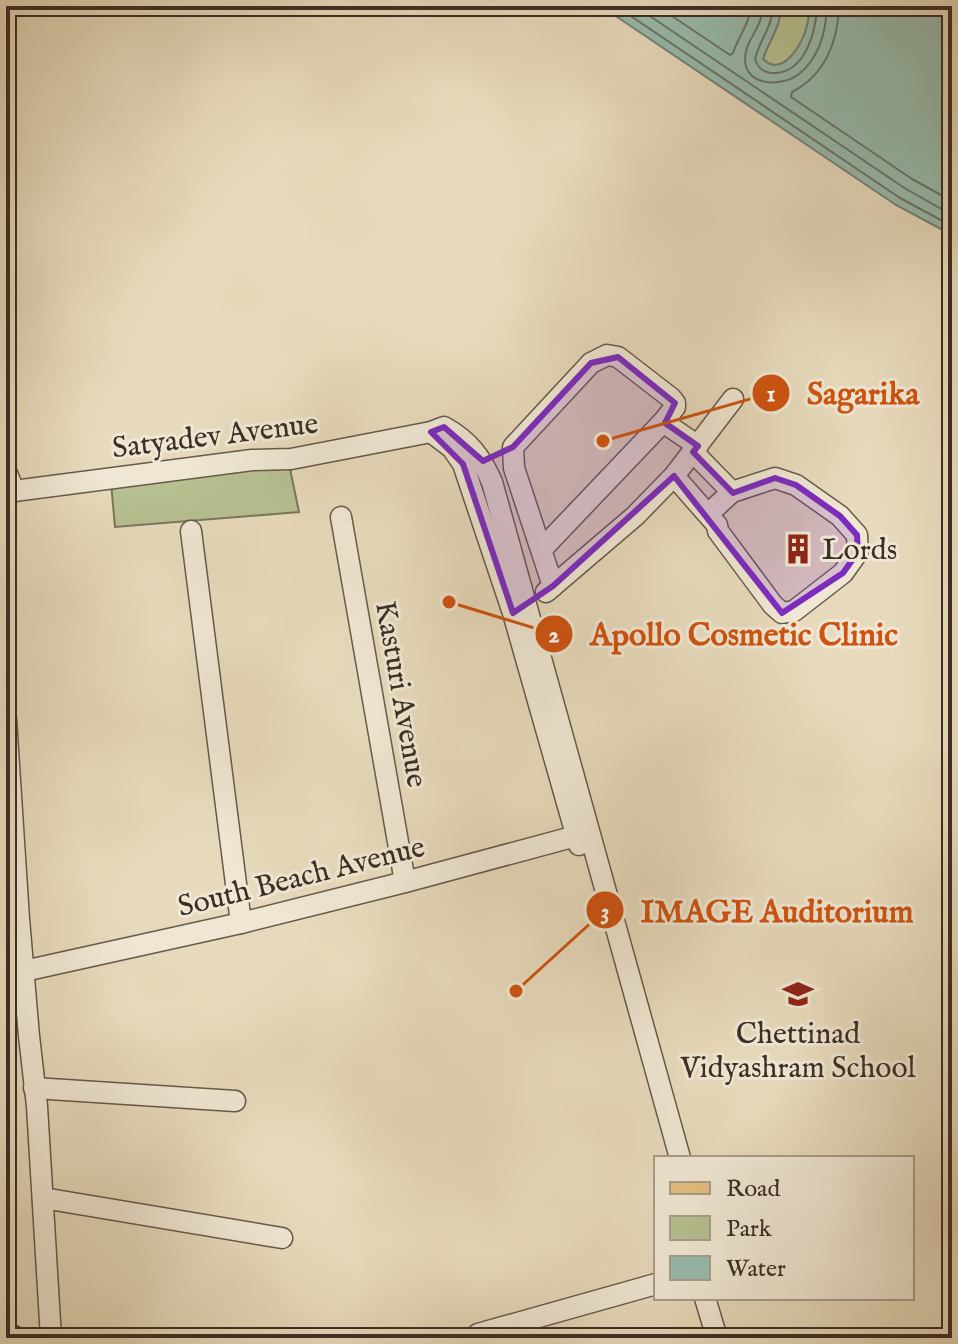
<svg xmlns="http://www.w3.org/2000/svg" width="958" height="1344" font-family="'IM FELL English',serif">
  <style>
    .green { fill: #b6c091; stroke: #79775b; stroke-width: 2 }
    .water { fill: #97bbad; stroke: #738377; stroke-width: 2 }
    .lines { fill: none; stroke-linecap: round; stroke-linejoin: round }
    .shore { stroke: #6a7469; stroke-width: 2 }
    .minor-casing { stroke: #67594b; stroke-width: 23 }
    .major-casing { stroke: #3c2e25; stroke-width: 27 }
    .minor { stroke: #efe7d3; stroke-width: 20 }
    .major { stroke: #e4bd7e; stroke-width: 24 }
    .marked { fill: #7b2cbf; fill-opacity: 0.2; stroke: #7b2cbf; stroke-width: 6; stroke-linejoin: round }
    .labels { text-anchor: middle; stroke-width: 6; stroke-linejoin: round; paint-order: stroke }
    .street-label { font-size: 30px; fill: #3c2e25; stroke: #efe7d3 }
    .poi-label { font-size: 30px; fill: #3c2e25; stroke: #efe7d3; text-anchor: start }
    .leader { fill: none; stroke: #ce5310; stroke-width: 3 }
    .callout-dot { fill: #ce5310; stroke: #efe7d3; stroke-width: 3 }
    .mark-label { font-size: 24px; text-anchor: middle; font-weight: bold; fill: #fff }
    .callout-label { font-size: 32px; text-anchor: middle; font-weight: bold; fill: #ce5310; stroke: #efe7d3; stroke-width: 6; stroke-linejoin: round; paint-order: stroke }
  </style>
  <rect width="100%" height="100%" fill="#e7dabc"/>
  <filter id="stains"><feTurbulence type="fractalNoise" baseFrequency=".0025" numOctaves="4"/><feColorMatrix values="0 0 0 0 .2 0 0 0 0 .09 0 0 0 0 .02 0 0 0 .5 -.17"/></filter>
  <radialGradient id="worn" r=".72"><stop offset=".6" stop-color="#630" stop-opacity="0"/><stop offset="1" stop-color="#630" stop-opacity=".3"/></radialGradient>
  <g class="green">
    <path d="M781,6H809C809,13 809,20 807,26C804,45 782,78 763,59C769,40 781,27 781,6Z"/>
    <path d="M288,459L299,512L115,527L111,483Z"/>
  </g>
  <path class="water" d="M601,6H781C781,27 769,40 763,59C782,79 803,44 807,26C809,20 809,13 809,6H952V235L896,205Z"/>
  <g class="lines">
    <g class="shore">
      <path d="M616,6L900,198L952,226"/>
      <path d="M635,6L906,189L952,215"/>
      <path d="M657,6L730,55L733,53C738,37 750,23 751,6"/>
      <path d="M763,6C763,27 745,40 745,59C745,87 783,87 799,74C819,58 826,31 827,6"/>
      <path d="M773,6C772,28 760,39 755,59C758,69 764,73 775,73C806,72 816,30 817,6"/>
      <path d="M839,6C838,42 825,75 792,92L791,97L912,179L952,201"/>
    </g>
    <g class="minor-casing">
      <g id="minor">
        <path d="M663,422L698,446"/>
        <path d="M431,432L452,448L463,464L513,613L579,845"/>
        <path d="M693,452L732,492"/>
        <path d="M6,471L14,491"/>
        <path d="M674,476L717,525L718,531L773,605L782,613L794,611L843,573L858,552L857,535L840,516L796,485L775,478L732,492L708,514"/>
        <path d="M6,496L14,491L252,460L291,459L431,432L444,427C469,441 481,457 492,482L680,1158"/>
        <path d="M341,517L405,882"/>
        <path d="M191,531L241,923"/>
        <path d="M542,549L663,422L675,407V403L671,398L618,357L607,355L591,363L513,447L514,468L553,586"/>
        <path d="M546,592L635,516L674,476L733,399"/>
        <path d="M6,719L19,919L29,1036L37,1106L51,1338"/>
        <path d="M24,971L241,923L405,882L576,836L584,828"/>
        <path d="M34,1088L235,1101"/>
        <path d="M43,1198L282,1238"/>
        <path d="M705,1298L717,1338"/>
        <path d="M478,1334L656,1284"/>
      </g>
    </g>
    <g class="major-casing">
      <path id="major" d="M6,1336L13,1338"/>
    </g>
    <use href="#minor" class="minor"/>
    <use href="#major" class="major"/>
  </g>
  <path class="marked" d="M618,357L675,403L665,423L698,446L693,452L733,493L775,478L796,485L840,516L857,535L858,552L843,573L782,613L674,476L553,586L513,613L463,464L431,432L444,427L483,461L513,447L591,363Z"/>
  <defs>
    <g id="building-bare" transform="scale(2.4)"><path d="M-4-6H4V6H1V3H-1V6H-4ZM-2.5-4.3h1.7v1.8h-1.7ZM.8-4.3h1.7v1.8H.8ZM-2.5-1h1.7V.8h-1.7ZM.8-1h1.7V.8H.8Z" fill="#8f2418" stroke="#efe7d3" stroke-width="2.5" paint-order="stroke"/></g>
    <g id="school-bare" transform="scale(2.4)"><path d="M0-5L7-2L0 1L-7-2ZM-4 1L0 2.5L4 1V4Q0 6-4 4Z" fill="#8f2418" stroke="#efe7d3" stroke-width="2.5" paint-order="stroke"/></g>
  </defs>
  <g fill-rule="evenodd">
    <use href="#building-bare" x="798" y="549"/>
    <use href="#school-bare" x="798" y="994"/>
  </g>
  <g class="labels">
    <g class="street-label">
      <text transform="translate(215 435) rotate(-7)" y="10">Satyadev Avenue</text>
      <text transform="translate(402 694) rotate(80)" y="10">Kasturi Avenue</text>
      <text transform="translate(301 876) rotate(-14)" y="10">South Beach Avenue</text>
    </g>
    <g class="poi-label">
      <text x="822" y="559">Lords</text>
      <text x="798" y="1043" text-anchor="middle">Chettinad<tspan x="798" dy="34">Vidyashram School</tspan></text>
    </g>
  </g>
  <path class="leader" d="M603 441L771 393M449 602L554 634M516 991L605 910"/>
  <g class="callout-dot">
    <circle cx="603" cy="441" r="8"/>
    <circle cx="449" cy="602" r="8"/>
    <circle cx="516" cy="991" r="8"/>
    <circle cx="771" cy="393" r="20"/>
    <circle cx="554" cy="634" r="20"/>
    <circle cx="605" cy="910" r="20"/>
  </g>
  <g class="mark-label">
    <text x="771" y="401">1</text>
    <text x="554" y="642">2</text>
    <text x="605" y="919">3</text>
  </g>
  <g class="callout-label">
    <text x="863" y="404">Sagarika</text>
    <text x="744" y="645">Apollo Cosmetic Clinic</text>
    <text x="777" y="922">IMAGE Auditorium</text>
  </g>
  <rect width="958" height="1344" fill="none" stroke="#e7dabc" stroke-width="32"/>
  <rect x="8" y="8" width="942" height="1328" fill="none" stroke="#3c2e25" stroke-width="4"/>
  <rect x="16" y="16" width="926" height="1312" fill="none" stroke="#3c2e25" stroke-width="2"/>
  <rect x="654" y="1156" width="260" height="144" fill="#efe7d3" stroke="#a79d8d" stroke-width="2"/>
  <rect x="670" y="1182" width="40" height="12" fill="#e4bd7e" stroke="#a79d8d" stroke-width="2"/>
  <text x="726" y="1196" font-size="24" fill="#3c2e25">Road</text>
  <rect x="670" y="1216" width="40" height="24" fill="#b6c091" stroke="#a79d8d" stroke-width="2"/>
  <text x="726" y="1236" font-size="24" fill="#3c2e25">Park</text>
  <rect x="670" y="1256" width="40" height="24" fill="#97bbad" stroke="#a79d8d" stroke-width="2"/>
  <text x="726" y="1276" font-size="24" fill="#3c2e25">Water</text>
  <rect width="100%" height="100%" filter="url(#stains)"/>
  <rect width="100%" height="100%" fill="url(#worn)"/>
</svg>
